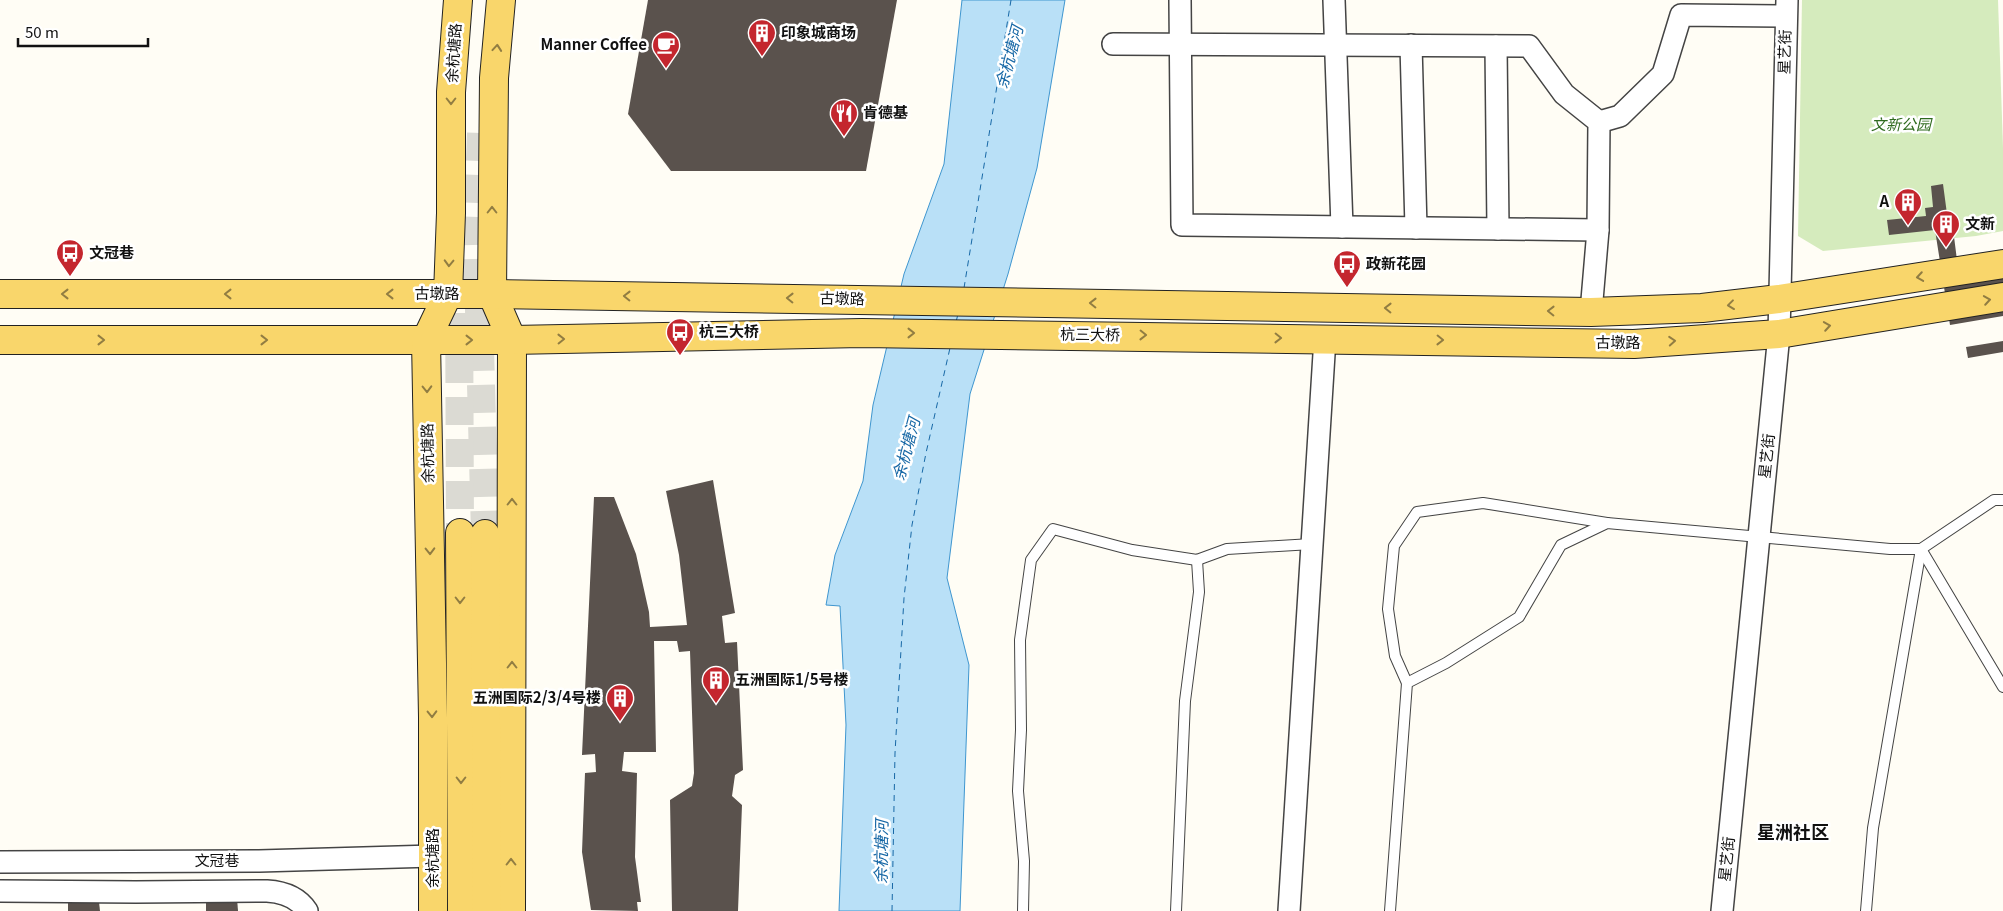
<svg xmlns="http://www.w3.org/2000/svg" width="2003" height="911" font-family="Georgia,'Noto Sans SC',serif">
  <style>
    .green { fill: #d5ebbd }
    .water { fill: #b9e0f7; stroke: #3f96cf }
    .lines { fill: none; stroke-linecap: round; stroke-linejoin: round }
    .ferry { stroke: #1768a6; stroke-width: 1; stroke-dasharray: 6 5; stroke-linecap: butt }
    .building { fill: #5a524d }
    .primary-tunnel { stroke: #dbdad3; stroke-width: 28; stroke-dasharray: 28 14; stroke-linecap: butt }
    .service-casing { stroke: #444; stroke-width: 12 }
    .minor-casing { stroke: #444; stroke-width: 24 }
    .primary-casing { stroke: #222; stroke-width: 30 }
    .service { stroke: #fff; stroke-width: 10 }
    .minor { stroke: #fff; stroke-width: 21 }
    .primary { stroke: #f9d66b; stroke-width: 28 }
    .oneway { stroke: #917d42 }
    .labels { text-anchor: middle; stroke-width: 5; stroke-linejoin: round; paint-order: stroke }
    .poi-label { font-size: 15px; font-weight: bold; fill: #111; stroke: #fff; text-anchor: start }
    .street-label { font-size: 15px; fill: #111; stroke: #fff }
    .park-label { font-size: 15px; font-style: italic; fill: #2f6b1f; stroke: #fff }
    .water-label { font-size: 16px; font-style: italic; fill: #1768a6; stroke: #fff }
    .quarter-label { font-size: 18px; font-weight: bold; fill: #111; stroke: #fff }
  </style>
  <rect width="100%" height="100%" fill="#fffdf5"/>
  <path class="green" d="M1802,0H1998L2003,148V231L1976,236L1823,251L1798,236Z"/>
  <path class="water" d="M962,0H1065L1037,168L1008,274L970,394L947,578L969,665L960,911H839L846,725L840,606L826,605L835,555L863,481L873,405L904,274L944,164Z"/>
  <g class="lines">
    <g class="ferry">
      <path d="M964,288L1011,0"/>
      <path d="M956,322L958,314"/>
      <path d="M892,911L895,753L904,598L912,525L926,453L950,348"/>
    </g>
  </g>
  <g class="building">
    <path d="M648,0H897L866,171H671L628,114Z"/>
    <path d="M1943,184L1947,214L1951,213L1958,268L2003,260V316L1950,325L1935,230L1889,235L1887,220L1926,216L1925,208L1933,207L1931,186Z"/>
    <path d="M2003,341V352L1968,358L1966,347Z"/>
    <path d="M713,480L735,613L722,616L725,643L737,642L743,770L735,775L732,796L742,805L738,911H672L670,800L692,786L694,773L690,651L679,652L677,641H654L656,752H624L622,771L637,773L635,857L641,902H637L638,911L591,910L582,852L585,773L596,772L595,754L582,755L594,497H614L636,554L649,612L650,627L687,625L679,555L666,491Z"/>
    <path d="M206,898H237L238,911H206Z"/>
    <path d="M68,902H99L100,911H68Z"/>
  </g>
  <g class="lines">
    <g class="primary-tunnel">
      <path d="M481,133L477,235L485,534"/>
      <path d="M459,271L460,533"/>
    </g>
    <g class="service-casing">
      <g id="service">
        <path d="M1407,683L1395,656L1388,609L1394,546L1417,512L1483,503L1607,523"/>
        <path d="M1023,911L1024,861L1018,791L1021,730L1020,640L1031,560L1053,529L1132,550L1197,560L1227,549L1312,544"/>
        <path d="M1176,911L1185,701L1199,592L1197,560"/>
        <path d="M1390,911L1407,683L1446,663L1519,617L1561,545L1607,523L1890,549H1921L2003,687"/>
        <path d="M1866,911L1873,828L1921,549L1994,500H2003"/>
      </g>
    </g>
    <g class="minor-casing">
      <g id="minor">
        <path d="M1180,0L1182,225L1598,230"/>
        <path d="M1334,0L1342,227"/>
        <path d="M1113,44L1529,46L1564,94L1599,122L1598,230L1591,312"/>
        <path d="M1411,45L1416,228"/>
        <path d="M1496,46L1498,229"/>
        <path d="M1599,122L1620,116L1663,74L1681,15L1786,16"/>
        <path d="M0,862L259,861L433,856"/>
        <path d="M0,891L136,892L267,891C283,892 298,897 307,911"/>
        <path d="M1289,911L1325,338"/>
        <path d="M1722,911L1779,334L1787,0"/>
      </g>
    </g>
    <g class="primary-casing">
      <g id="primary">
        <path d="M501,0L494,78L492,294L512,340L511,911"/>
        <path d="M0,294H492L1591,312L1702,308L1779,299L2003,264"/>
        <path d="M0,340H512L862,333L1634,344L1779,334L2003,297"/>
        <path d="M460,533L462,911"/>
        <path d="M485,534L487,911"/>
        <path d="M433,911V717L426,340L448,294L451,213V92L458,0"/>
      </g>
    </g>
    <use href="#service" class="service"/>
    <use href="#minor" class="minor"/>
    <use href="#primary" class="primary"/>
  </g>
  <defs><path id="oneway-chevron" d="M-2-3.5L2.5 0L-2 3.5" fill="none" stroke-width="1.6" stroke-linecap="round" stroke-linejoin="round" transform="scale(1.25)"/></defs>
  <g class="oneway">
    <use href="#oneway-chevron" transform="translate(497 48) rotate(-85)"/>
    <use href="#oneway-chevron" transform="translate(451 101) rotate(90)"/>
    <use href="#oneway-chevron" transform="translate(492 210) rotate(-90)"/>
    <use href="#oneway-chevron" transform="translate(449 263) rotate(92)"/>
    <use href="#oneway-chevron" transform="translate(1920 277) rotate(171)"/>
    <use href="#oneway-chevron" transform="translate(65 294) rotate(180)"/>
    <use href="#oneway-chevron" transform="translate(228 294) rotate(180)"/>
    <use href="#oneway-chevron" transform="translate(390 294) rotate(180)"/>
    <use href="#oneway-chevron" transform="translate(627 296) rotate(-179)"/>
    <use href="#oneway-chevron" transform="translate(790 298) rotate(-179)"/>
    <use href="#oneway-chevron" transform="translate(1987 300) rotate(-9)"/>
    <use href="#oneway-chevron" transform="translate(1093 303) rotate(-179)"/>
    <use href="#oneway-chevron" transform="translate(1731 305) rotate(173)"/>
    <use href="#oneway-chevron" transform="translate(1388 308) rotate(-179)"/>
    <use href="#oneway-chevron" transform="translate(1551 311) rotate(-179)"/>
    <use href="#oneway-chevron" transform="translate(1827 326) rotate(-9)"/>
    <use href="#oneway-chevron" transform="translate(911 333)"/>
    <use href="#oneway-chevron" transform="translate(1143 335) rotate(1)"/>
    <use href="#oneway-chevron" transform="translate(1278 338) rotate(1)"/>
    <use href="#oneway-chevron" transform="translate(561 339) rotate(-1)"/>
    <use href="#oneway-chevron" transform="translate(101 340)"/>
    <use href="#oneway-chevron" transform="translate(264 340)"/>
    <use href="#oneway-chevron" transform="translate(469 340)"/>
    <use href="#oneway-chevron" transform="translate(1440 340) rotate(1)"/>
    <use href="#oneway-chevron" transform="translate(1672 341) rotate(-4)"/>
    <use href="#oneway-chevron" transform="translate(427 389) rotate(89)"/>
    <use href="#oneway-chevron" transform="translate(512 502) rotate(-90)"/>
    <use href="#oneway-chevron" transform="translate(430 551) rotate(89)"/>
    <use href="#oneway-chevron" transform="translate(460 600) rotate(90)"/>
    <use href="#oneway-chevron" transform="translate(512 665) rotate(-90)"/>
    <use href="#oneway-chevron" transform="translate(432 714) rotate(89)"/>
    <use href="#oneway-chevron" transform="translate(461 780) rotate(90)"/>
    <use href="#oneway-chevron" transform="translate(511 862) rotate(-90)"/>
  </g>
  <defs>
    <g id="building-pin" transform="scale(1.4375)"><path d="M0 17L-7.5 6A9.5 9.5 0 1 1 7.5 6Z" fill="#c4262e" stroke="#fff"/><path d="M-4-6H4V6H1V3H-1V6H-4ZM-2.5-4.3h1.7v1.8h-1.7ZM.8-4.3h1.7v1.8H.8ZM-2.5-1h1.7V.8h-1.7ZM.8-1h1.7V.8H.8Z" fill="#fff"/></g>
    <g id="cafe-pin" transform="scale(1.4375)"><path d="M0 17L-7.5 6A9.5 9.5 0 1 1 7.5 6Z" fill="#c4262e" stroke="#fff"/><path d="M-5.5-4.5H6V0H3Q3 3.5 0 3.5H-2.5Q-5.5 3.5-5.5 0ZM3-3.2v2h1.7v-2ZM-6 4.5H4V6H-6Z" fill="#fff"/></g>
    <g id="restaurant-pin" transform="scale(1.4375)"><path d="M0 17L-7.5 6A9.5 9.5 0 1 1 7.5 6Z" fill="#c4262e" stroke="#fff"/><path d="M-5-6h1v4h1v-4h1v4h1v-4h1v5L-1.5 .5V6h-2V.5L-5-1ZM5-6V6H3V1.5H1.5Q1.5-4 5-6Z" fill="#fff"/></g>
    <g id="bus-pin" transform="scale(1.4375)"><path d="M0 17L-7.5 6A9.5 9.5 0 1 1 7.5 6Z" fill="#c4262e" stroke="#fff"/><path d="M-5-6H5V4H4V6H2V4H-2V6H-4V4H-5ZM-3.5-4V0h7V-4ZM-3.5 1.2v1.5H-2V1.2ZM2 1.2v1.5H3.5V1.2Z" fill="#fff"/></g>
  </defs>
  <g fill-rule="evenodd">
    <use href="#building-pin" x="762" y="33"/>
    <use href="#cafe-pin" x="666" y="45"/>
    <use href="#restaurant-pin" x="844" y="113"/>
    <use href="#building-pin" x="1908" y="202"/>
    <use href="#building-pin" x="1946" y="224"/>
    <use href="#bus-pin" x="70" y="253"/>
    <use href="#bus-pin" x="1347" y="264"/>
    <use href="#bus-pin" x="680" y="332"/>
    <use href="#building-pin" x="716" y="680"/>
    <use href="#building-pin" x="620" y="698"/>
  </g>
  <g class="labels">
    <g class="poi-label">
      <text x="781" y="38">印象城商场</text>
      <text x="647" y="50" text-anchor="end">Manner Coffee</text>
      <text x="863" y="118">肯德基</text>
      <text x="1889" y="207" text-anchor="end">A</text>
      <text x="1965" y="229">文新</text>
      <text x="89" y="258">文冠巷</text>
      <text x="1366" y="269">政新花园</text>
      <text x="699" y="337">杭三大桥</text>
      <text x="735" y="685">五洲国际1/5号楼</text>
      <text x="601" y="703" text-anchor="end">五洲国际2/3/4号楼</text>
    </g>
    <g class="street-label">
      <text transform="translate(1785 52) rotate(-89)" y="5">星艺街</text>
      <text transform="translate(454 53) rotate(-86)" y="5">余杭塘路</text>
      <text x="437" y="299">古墩路</text>
      <text transform="translate(842 299) rotate(1)" y="5">古墩路</text>
      <text transform="translate(1090 335) rotate(1)" y="5">杭三大桥</text>
      <text x="1618" y="348">古墩路</text>
      <text transform="translate(428 453) rotate(-91)" y="5">余杭塘路</text>
      <text transform="translate(1767 456) rotate(-84)" y="5">星艺街</text>
      <text transform="translate(433 858) rotate(-90)" y="5">余杭塘路</text>
      <text transform="translate(1727 859) rotate(-84)" y="5">星艺街</text>
      <text x="217" y="866">文冠巷</text>
    </g>
    <g class="park-label">
      <text x="1901" y="130">文新公园</text>
    </g>
    <g class="water-label">
      <text transform="translate(1009 57) rotate(-75)" y="6">余杭塘河</text>
      <text transform="translate(906 449) rotate(-75)" y="6">余杭塘河</text>
      <text transform="translate(881 852) rotate(-89)" y="6">余杭塘河</text>
    </g>
    <g class="quarter-label">
      <text x="1793" y="839">星洲社区</text>
    </g>
  </g>
  <path d="M18 38v8h130v-8" fill="none" stroke="#111111" stroke-width="2.5"/>
  <text x="25" y="38" font-size="15" fill="#111111" stroke="#ffffff" stroke-width="4" paint-order="stroke">50 m</text>
</svg>
